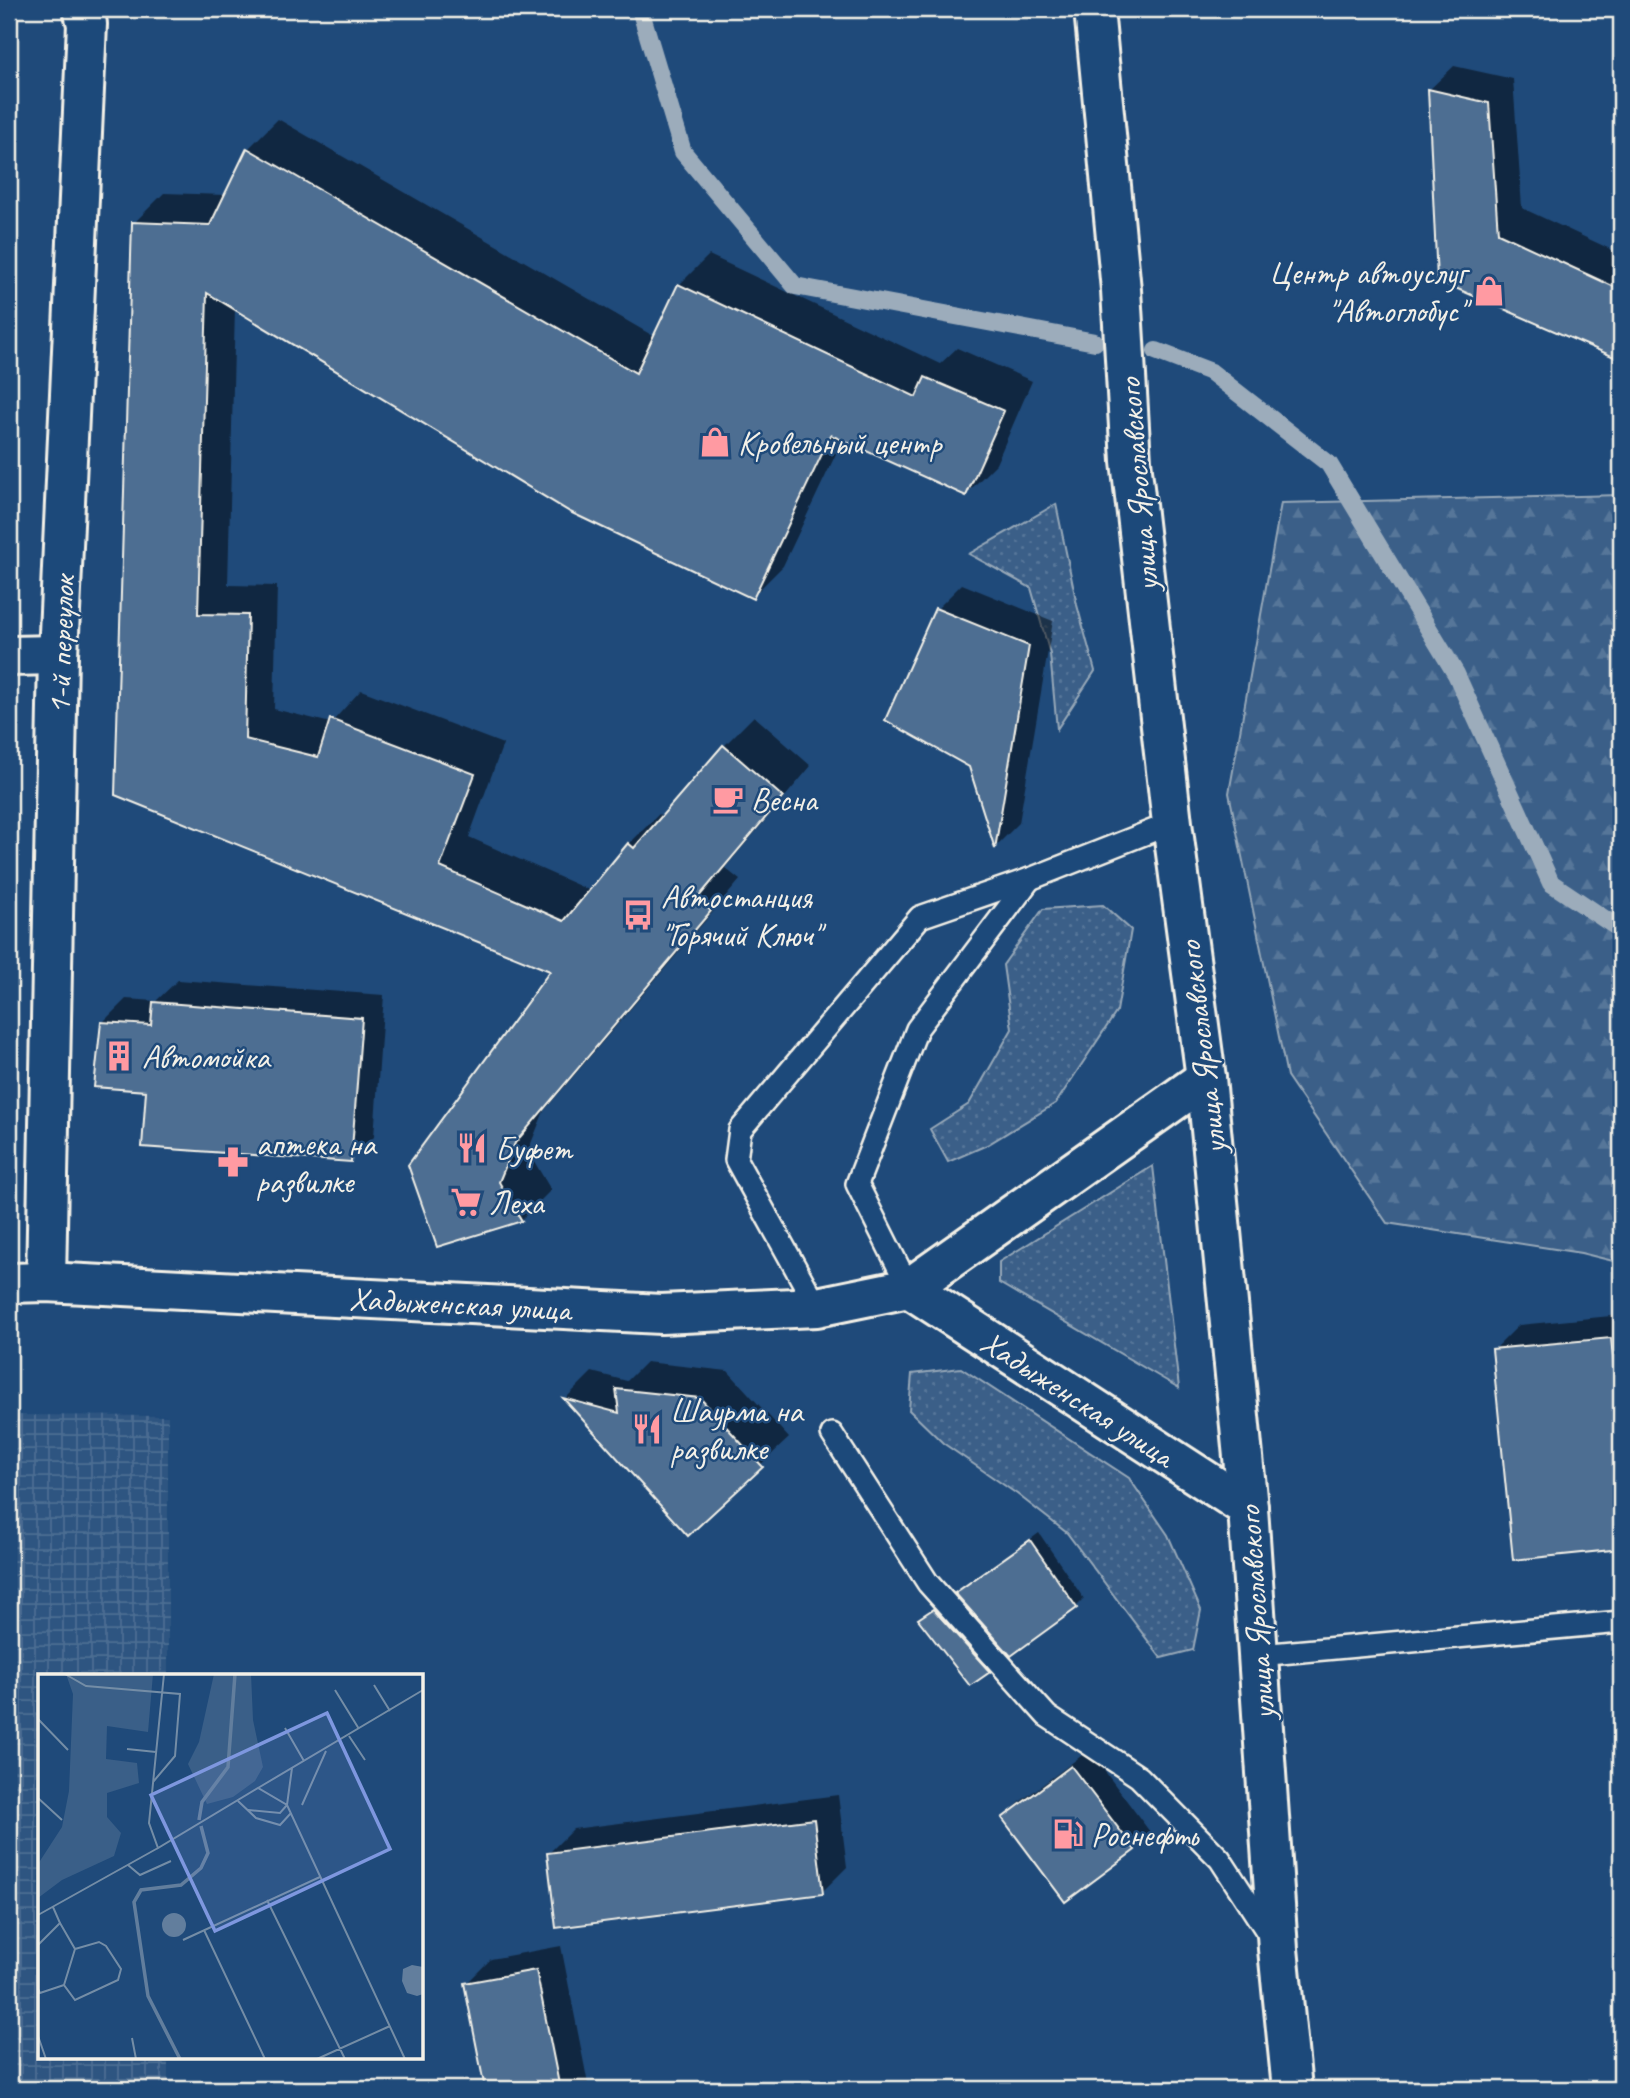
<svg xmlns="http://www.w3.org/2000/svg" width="1630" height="2098" font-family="Caveat,sans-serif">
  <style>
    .industrial { fill: url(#industrial-grid) }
    .grass { fill: url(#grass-dots); stroke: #97a8b8; stroke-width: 2 }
    .forest { fill: url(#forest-firs); stroke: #97a8b8; stroke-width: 2 }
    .shadow { fill: #0007 }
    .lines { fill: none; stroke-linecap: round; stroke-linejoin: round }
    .stream { stroke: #9cacbb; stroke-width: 18 }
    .building { fill: #4d6e92; stroke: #f4f1e8; stroke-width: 2 }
    .lane-casing { stroke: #f4f1e8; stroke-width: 26 }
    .street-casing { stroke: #f4f1e8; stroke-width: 44 }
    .secondary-casing { stroke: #f4f1e8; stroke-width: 44 }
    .lane { stroke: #1f4a7a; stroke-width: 21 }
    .street { stroke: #1f4a7a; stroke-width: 38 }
    .secondary { stroke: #1f4a7a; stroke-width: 38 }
    .labels { text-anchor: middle; stroke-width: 5; stroke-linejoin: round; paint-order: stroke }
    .poi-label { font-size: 33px; fill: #f4f1e8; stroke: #1f4a7a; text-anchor: start }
    .street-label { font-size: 33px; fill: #f4f1e8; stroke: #1f4a7a }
    .inset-river { fill: none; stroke: #627e9d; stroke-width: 3.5 }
    .inset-road { fill: none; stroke: #748da6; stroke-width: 2 }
    .view { fill: #7e97df; fill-opacity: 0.15; stroke: #7e97df; stroke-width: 3.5 }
    .inset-edge { fill: none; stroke: #f4f1e8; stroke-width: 3.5 }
  </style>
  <defs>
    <pattern id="industrial-grid" width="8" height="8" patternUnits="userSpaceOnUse" patternTransform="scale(1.75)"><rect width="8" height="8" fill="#2d5581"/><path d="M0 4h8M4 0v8" fill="none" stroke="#4c6e93"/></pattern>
    <pattern id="grass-dots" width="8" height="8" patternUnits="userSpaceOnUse" patternTransform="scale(1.75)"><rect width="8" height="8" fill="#3a5f88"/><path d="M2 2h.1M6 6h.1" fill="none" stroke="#577699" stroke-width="1.8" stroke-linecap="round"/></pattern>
    <pattern id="forest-firs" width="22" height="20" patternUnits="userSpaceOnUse" patternTransform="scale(1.75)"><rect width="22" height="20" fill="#3a5f88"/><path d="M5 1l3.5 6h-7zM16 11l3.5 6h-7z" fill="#577699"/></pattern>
  </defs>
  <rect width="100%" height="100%" fill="#1f4a7a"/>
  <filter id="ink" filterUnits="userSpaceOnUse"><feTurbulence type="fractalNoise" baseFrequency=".0143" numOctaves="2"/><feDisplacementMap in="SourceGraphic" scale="14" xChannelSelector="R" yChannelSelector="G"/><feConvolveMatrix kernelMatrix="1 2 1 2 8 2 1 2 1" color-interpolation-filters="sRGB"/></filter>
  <g filter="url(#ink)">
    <path class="industrial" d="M9,1415L168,1416V1676H40V2058H168V2089H9Z"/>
    <g class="grass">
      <path d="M1056,504L1077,605L1095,671L1057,729L1050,654L1031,588L969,554Z"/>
      <path d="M1103,905L1131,930L1117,1011L1056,1103L987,1145L948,1162L930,1129L969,1104L1012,1029L1003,965L1043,909Z"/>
      <path d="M1153,1166L1179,1388L999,1283V1262Z"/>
      <path d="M961,1368L1129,1478L1168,1535L1201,1610L1193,1650L1161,1658L1067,1533L1017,1494L943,1443L909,1410L912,1374Z"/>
    </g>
    <path class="forest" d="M1621,495V1263L1581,1253L1387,1223L1287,1076L1229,793L1281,503Z"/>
    <g class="shadow">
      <path d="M1454,66L1513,79L1522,208L1621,254V351L1617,356L1439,279L1429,90Z"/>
      <path d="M278,119L655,337L679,285L709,255L940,364L957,348L1032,381L996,464L966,494L843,439L783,566L753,596L235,308L228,585L277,586L274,709L331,723L361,690L503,744L469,837L591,891L629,844L659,814L663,817L724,746L754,716L811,766L725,868L740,880L544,1111L528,1151L551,1190L521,1220L438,1244L553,970L117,794L134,223L164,193L226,195L248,149Z"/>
      <path d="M962,584L1053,621L1019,823L996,846L970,766L937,609Z"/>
      <path d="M178,980L384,995L374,1137L350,1160L148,1090L102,1023L126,999L156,1001Z"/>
      <path d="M1621,1315V1547L1514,1558L1494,1350L1519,1325Z"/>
      <path d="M646,1362L728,1371L789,1438L688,1533L565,1399L592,1372L627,1381Z"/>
      <path d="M1039,1533L1084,1599L1076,1607L957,1593Z"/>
      <path d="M942,1602L996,1662L971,1683L921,1619Z"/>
      <path d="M1089,1750L1150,1832L1133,1849L1004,1818L1021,1801Z"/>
      <path d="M838,1795L847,1867L822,1892L549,1853L573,1829Z"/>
      <path d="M561,1946L589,2089H487L466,1984L491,1959Z"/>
    </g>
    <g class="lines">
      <g class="stream">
        <path d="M640,9L683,152L795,286L1095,342"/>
        <path d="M1156,351L1211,372L1329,464L1456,674L1551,883L1621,930"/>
      </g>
    </g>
    <g class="building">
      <path d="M1428,89L1489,103L1498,233L1621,290V360L1437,280Z"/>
      <path d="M247,148L636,373L678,284L916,397L925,377L1004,411L966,496L831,435L753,599L570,512L207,293L198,614L248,615L245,739L318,757L330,719L475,774L440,867L564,921L628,843L634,848L723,745L783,797L697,899L711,911L515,1143L499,1182L522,1221L437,1247L408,1165L550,971L115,795L132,222L210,225Z"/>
      <path d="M935,608L1029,646L995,849L969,767L885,720Z"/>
      <path d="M153,1002L362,1018L351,1162L142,1147L146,1091L94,1087L101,1022L151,1025Z"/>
      <path d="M1611,1338L1621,1436V1549L1513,1560L1492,1349Z"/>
      <path d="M616,1389L700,1398L763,1467L688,1536L563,1398L619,1413Z"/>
      <path d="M1030,1540L1077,1608L1011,1656L955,1593Z"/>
      <path d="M933,1609L990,1672L970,1686L918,1619Z"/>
      <path d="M1071,1766L1135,1850L1065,1902L1002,1818Z"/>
      <path d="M814,1819L823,1894L556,1928L547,1853Z"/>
      <path d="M536,1970L560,2089H485L464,1983Z"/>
    </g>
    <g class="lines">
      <g class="lane-casing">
        <g id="lane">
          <path d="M909,1288L857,1184L917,1029L1030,879"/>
          <path d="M817,1307L736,1160L740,1130L920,917L1030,879L1172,823"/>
          <path d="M832,1434L928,1583L1047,1716L1139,1777L1220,1859L1272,1939"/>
          <path d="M1259,1655L1621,1622"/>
        </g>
      </g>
      <g class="street-casing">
        <g id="street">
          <path d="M9,656L58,655"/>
          <path d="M46,1282L58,655L87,24L83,9"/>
        </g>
      </g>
      <g class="secondary-casing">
        <g id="secondary">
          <path d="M1094,9L1121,290L1131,461L1172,823L1206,1078L1248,1508L1278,1949L1292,2089"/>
          <path d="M9,1283L46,1282L661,1314L817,1307L909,1288L1206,1078"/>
          <path d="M909,1288L1248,1508"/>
        </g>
      </g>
      <use href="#lane" class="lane"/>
      <use href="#street" class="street"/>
      <use href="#secondary" class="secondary"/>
    </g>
  </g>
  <defs>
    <g id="shop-bare" transform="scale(2.415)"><path d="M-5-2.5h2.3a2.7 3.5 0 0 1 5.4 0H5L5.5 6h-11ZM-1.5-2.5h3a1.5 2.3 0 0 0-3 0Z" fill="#ff9aa2" stroke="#1f4a7a" stroke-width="2.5" paint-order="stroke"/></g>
    <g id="cafe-bare" transform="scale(2.415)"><path d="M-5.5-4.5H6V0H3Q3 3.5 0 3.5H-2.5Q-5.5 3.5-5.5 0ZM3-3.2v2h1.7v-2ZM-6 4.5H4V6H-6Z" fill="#ff9aa2" stroke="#1f4a7a" stroke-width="2.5" paint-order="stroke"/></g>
    <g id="bus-bare" transform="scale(2.415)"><path d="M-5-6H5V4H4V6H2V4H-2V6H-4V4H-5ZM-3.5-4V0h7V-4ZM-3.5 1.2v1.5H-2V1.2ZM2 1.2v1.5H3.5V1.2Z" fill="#ff9aa2" stroke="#1f4a7a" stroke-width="2.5" paint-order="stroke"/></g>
    <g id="building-bare" transform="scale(2.415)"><path d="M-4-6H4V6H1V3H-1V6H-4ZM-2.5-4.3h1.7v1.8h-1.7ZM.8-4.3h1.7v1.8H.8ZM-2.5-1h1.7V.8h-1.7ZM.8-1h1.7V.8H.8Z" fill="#ff9aa2" stroke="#1f4a7a" stroke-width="2.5" paint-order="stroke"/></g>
    <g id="restaurant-bare" transform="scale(2.415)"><path d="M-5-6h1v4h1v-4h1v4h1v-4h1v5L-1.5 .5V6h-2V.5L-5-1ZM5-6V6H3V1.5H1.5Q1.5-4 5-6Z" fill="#ff9aa2" stroke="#1f4a7a" stroke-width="2.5" paint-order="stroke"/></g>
    <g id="pharmacy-bare" transform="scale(2.415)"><path d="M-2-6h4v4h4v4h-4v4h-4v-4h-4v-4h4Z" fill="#ff9aa2" stroke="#1f4a7a" stroke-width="2.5" paint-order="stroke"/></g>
    <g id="supermarket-bare" transform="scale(2.415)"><path d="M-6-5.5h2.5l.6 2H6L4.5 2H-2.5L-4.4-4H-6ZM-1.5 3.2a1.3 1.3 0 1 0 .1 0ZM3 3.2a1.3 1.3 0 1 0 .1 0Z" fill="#ff9aa2" stroke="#1f4a7a" stroke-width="2.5" paint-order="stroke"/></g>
    <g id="fuel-bare" transform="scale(2.415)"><path d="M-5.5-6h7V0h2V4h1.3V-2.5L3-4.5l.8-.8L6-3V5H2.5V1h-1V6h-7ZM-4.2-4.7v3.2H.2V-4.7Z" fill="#ff9aa2" stroke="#1f4a7a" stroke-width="2.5" paint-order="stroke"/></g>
  </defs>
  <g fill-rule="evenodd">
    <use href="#shop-bare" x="1489" y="291"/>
    <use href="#shop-bare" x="715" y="442"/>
    <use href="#cafe-bare" x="728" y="799"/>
    <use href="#bus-bare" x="638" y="915"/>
    <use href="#building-bare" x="119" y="1056"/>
    <use href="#restaurant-bare" x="472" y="1148"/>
    <use href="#pharmacy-bare" x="233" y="1162"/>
    <use href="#supermarket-bare" x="466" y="1202"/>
    <use href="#restaurant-bare" x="647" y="1429"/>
    <use href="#fuel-bare" x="1068" y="1834"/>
  </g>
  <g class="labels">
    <g class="poi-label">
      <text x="1466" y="284" text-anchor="end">Центр автоуслуг<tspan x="1466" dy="38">"Автоглобус"</tspan></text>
      <text x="738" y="454">Кровельный центр</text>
      <text x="751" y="811">Весна</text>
      <text x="661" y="908">Автостанция<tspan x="661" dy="38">"Горячий Ключ"</tspan></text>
      <text x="142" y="1068">Автомойка</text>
      <text x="256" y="1155">аптека на<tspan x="256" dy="38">развилке</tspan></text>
      <text x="495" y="1160">Буфет</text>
      <text x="489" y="1214">Леха</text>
      <text x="670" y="1422">Шаурма на<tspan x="670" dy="38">развилке</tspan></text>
      <text x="1091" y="1846">Роснефть</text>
    </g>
    <g class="street-label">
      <text transform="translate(1137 485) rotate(-95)" y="12">улица Ярославского</text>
      <text transform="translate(60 645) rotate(-88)" y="12">1-й переулок</text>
      <text transform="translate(1201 1048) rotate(-97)" y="12">улица Ярославского</text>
      <text transform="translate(460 1303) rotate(3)" y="12">Хадыженская улица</text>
      <text transform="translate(1078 1398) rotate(33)" y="12">Хадыженская улица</text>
      <text transform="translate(1255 1613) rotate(-94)" y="12">улица Ярославского</text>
    </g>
  </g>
  <g transform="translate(38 1674)">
    <rect width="385" height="385" fill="#1f4a7a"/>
    <path d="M28,0H115L110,58L69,52L68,85L99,89L101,109L69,119V143L83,159L76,182L24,206L0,224V190L24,153L31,117L35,20ZM176,0H213L215,46L225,93L217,107L195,123L169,130L150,90L161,68Z" fill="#3a5f88"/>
    <path d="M124 251a12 12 0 1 1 24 0a12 12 0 1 1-24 0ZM374,291L385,293V320L379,322L369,319L364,307L365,295Z" fill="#627e9d"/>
    <path class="inset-river" d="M161,146L164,128L190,93L197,0M142,385L110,322L96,228L103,216L143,211L163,194L170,179L163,152"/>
    <path class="inset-road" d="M27,0L48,12L142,20L137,82L115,108M126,0L111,149L120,174L220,114L249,131L367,385M336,11L352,37M297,16L321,55M0,45L30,76M247,54L266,87M311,62L327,86M89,75L118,78M220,114L385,16M0,124L24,146M200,127L218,144L242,151L253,139M264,131L288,77M210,136L242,139L249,131L254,94M90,191L102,201L133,187M229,226L307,385M0,241L120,174M22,249L37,275L61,268L68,272L83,295L80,306L37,326L26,311L37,275M166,256L227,385M145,266L282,203M0,271L22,249L15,233M0,315L2,319L26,311M0,362L8,385M94,364L98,385M279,385L352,352"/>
    <path class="view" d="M289,39L352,175L177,257L113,121Z"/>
    <rect width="385" height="385" class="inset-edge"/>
  </g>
  <rect width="1630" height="2098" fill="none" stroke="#1f4a7a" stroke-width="35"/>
  <rect x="18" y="18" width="1595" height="2063" fill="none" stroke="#f4f1e8" stroke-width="2.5" filter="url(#ink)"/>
</svg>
